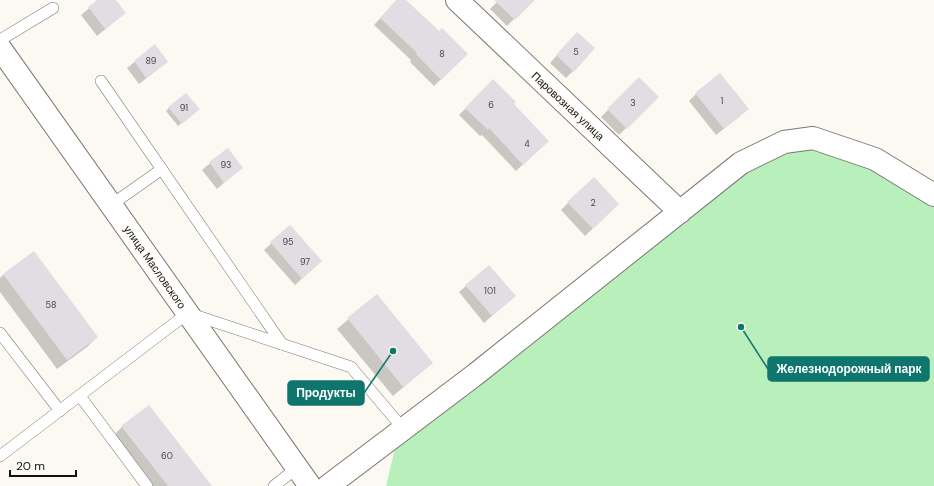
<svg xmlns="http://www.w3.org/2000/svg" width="934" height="486" font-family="'DM Sans',sans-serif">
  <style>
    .green { fill: #b8efbb }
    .shadow { fill: #0003 }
    .building { fill: #e1dde2 }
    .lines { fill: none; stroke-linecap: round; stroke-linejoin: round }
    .lane-casing { stroke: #7b7873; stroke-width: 12 }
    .street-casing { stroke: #7b7873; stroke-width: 24 }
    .secondary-casing { stroke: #7b7873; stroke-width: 24 }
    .lane { stroke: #fff; stroke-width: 11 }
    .street { stroke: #fff; stroke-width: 22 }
    .secondary { stroke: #fff; stroke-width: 22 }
    .labels { text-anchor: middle; stroke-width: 3; stroke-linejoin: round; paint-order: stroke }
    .number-label { font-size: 9px; fill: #474645 }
    .street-label { font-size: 11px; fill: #141311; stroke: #fcf9f3 }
    .leader { fill: none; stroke: #0f766e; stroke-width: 1.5 }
    .callout-dot { fill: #0f766e; stroke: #fcf9f3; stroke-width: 1.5 }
    .callout { fill: #0f766e; stroke: #0f766e; stroke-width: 1.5 }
    .callout-label { font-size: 12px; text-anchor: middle; font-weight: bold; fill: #fff }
  </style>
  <rect width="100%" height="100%" fill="#fcf9f3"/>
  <path class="green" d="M819,147L896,181L934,205V486H386L395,448L742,171L779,154Z"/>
  <g class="shadow">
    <path d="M99,0H115L125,13L97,36L81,15Z"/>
    <path d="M397,0H405L440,32L467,54L434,86L410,62L411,60L374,25Z"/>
    <path d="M499,0H533L507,26L490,9Z"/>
    <path d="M571,40L573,71L566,78L550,63Z"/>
    <path d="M155,46L167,62L139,84L127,68Z"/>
    <path d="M639,79L657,97L619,135L601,117Z"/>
    <path d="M493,81L512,104L540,148L516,171L482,135L480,136L459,115Z"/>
    <path d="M696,94L740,116L716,135L689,101Z"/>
    <path d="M169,108L195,112L178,126L166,111Z"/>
    <path d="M227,149L241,168L217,189L202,170Z"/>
    <path d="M568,203L618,204L585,236L561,210Z"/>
    <path d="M290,226L321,261L295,285L264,250Z"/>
    <path d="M4,274L97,337L87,347L57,369L0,292V278Z"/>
    <path d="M466,286L515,296L484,323L459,292Z"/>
    <path d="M377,295L432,363L393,396L337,329Z"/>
    <path d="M122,427L210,486H150L112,437Z"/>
  </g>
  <g class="building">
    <path d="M97,0H116L126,13L105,29L88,7Z"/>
    <path d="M396,0H406L439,31L442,28L468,54L441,80L416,54L417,53L380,18Z"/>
    <path d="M494,0H535L515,20Z"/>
    <path d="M577,32L595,48L574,72L556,55Z"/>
    <path d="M155,44L168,62L146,78L134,61Z"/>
    <path d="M720,73L749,109L724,129L695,93Z"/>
    <path d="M639,77L659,97L627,129L607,109Z"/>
    <path d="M493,79L516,102L514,104L549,141L523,165L489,128L488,130L465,108Z"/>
    <path d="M186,93L200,109L182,124L168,107Z"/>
    <path d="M228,148L243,168L224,183L209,162Z"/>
    <path d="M594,177L619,204L593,229L567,202Z"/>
    <path d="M290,225L322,261L302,279L270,242Z"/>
    <path d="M34,251L98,337L67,360L3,274Z"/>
    <path d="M489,265L516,296L492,316L465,285Z"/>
    <path d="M377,294L433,363L403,387L347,318Z"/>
    <path d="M149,405L212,486H168L121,426Z"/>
  </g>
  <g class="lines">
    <g class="lane-casing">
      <g id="lane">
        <path d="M0,40L53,8"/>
        <path d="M101,81L282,344"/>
        <path d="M111,205L162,169"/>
        <path d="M0,333L60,411"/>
        <path d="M80,396L147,486"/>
        <path d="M0,456L188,313L351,367L400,425"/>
        <path d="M274,486L298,467"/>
      </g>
    </g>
    <g class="street-casing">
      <g id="street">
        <path d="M457,0L680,212"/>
        <path d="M328,486L476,374L741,163L784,142L813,138L875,159L934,195"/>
      </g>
    </g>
    <g class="secondary-casing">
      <path id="secondary" d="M0,48L310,486"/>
    </g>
    <use href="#lane" class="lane"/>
    <use href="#street" class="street"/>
    <use href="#secondary" class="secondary"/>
  </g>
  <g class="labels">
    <g class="number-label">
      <text x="576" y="55">5</text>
      <text x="442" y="57">8</text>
      <text x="151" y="64">89</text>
      <text x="722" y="104">1</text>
      <text x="633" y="106">3</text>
      <text x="491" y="108">6</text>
      <text x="184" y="111">91</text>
      <text x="527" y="147">4</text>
      <text x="226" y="168">93</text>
      <text x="593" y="206">2</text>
      <text x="288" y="245">95</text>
      <text x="305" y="265">97</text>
      <text x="490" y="294">101</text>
      <text x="51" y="308">58</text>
      <text x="167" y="459">60</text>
    </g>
    <g class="street-label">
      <text transform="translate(568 106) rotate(43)" y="4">Паровозная улица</text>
      <text transform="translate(155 267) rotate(55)" y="4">улица Масловского</text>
    </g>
  </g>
  <path class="leader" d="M741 327L768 369M393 351L364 393"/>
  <g class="callout-dot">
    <circle cx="741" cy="327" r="4"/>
    <circle cx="393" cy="351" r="4"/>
  </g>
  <g class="callout">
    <rect x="768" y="357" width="161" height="24" rx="4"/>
    <rect x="288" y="381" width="76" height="24" rx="4"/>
  </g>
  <g class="callout-label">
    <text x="849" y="373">Железнодорожный парк</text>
    <text x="326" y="397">Продукты</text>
  </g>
  <path d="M10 470v6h66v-6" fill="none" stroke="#141311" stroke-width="2"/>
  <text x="16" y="470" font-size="12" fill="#141311" stroke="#fcf9f3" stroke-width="3" paint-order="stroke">20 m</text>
</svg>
